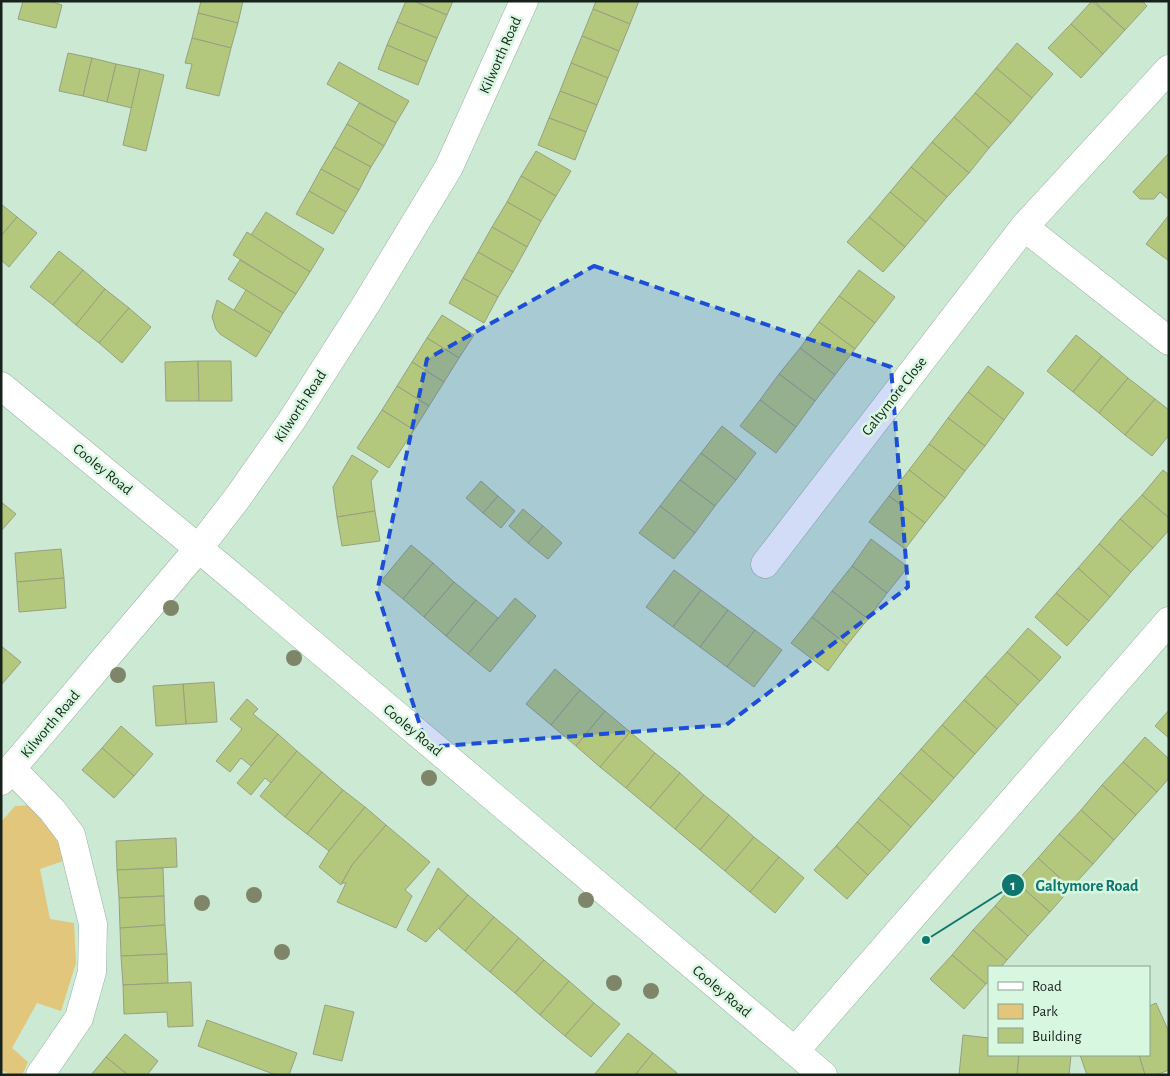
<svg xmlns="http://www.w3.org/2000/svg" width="1170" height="1076" font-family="'Alegreya Sans',sans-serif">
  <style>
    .green { fill: #e2c67c }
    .building { fill: #b3c87c; stroke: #97a082 }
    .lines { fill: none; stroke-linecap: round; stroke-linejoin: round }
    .minor-casing { stroke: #97b49f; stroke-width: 29 }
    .minor { stroke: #fff; stroke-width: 28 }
    .tree { fill: #7f8569 }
    .marked { fill: #1d4ed8; fill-opacity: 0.2; stroke: #1d4ed8; stroke-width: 4; stroke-dasharray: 10 6; stroke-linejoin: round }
    .labels { text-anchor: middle; stroke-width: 5; stroke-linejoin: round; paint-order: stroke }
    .street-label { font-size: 15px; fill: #16221a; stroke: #d8f7e0 }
    .leader { fill: none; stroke: #0f766e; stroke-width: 2 }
    .callout-dot { fill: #0f766e; stroke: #d8f7e0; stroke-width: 2 }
    .mark-label { font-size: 15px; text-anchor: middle; font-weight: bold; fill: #fff }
    .callout-label { font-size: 16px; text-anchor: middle; font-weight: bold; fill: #0f766e; stroke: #d8f7e0; stroke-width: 5; stroke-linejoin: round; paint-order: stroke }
  </style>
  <rect width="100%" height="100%" fill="#cbe9d3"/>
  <path class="green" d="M35,805L53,832L66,860L40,869L50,919L74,923L76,963L61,1011L37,1003L12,1048L28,1062L22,1075H11L1,1070V822L15,806Z"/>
  <g class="building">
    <path d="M23,1H49L62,5L56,28L18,19Z"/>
    <path d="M201,1H243L238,23L198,13Z"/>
    <path d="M406,1H414L447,15L437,38L397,22Z"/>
    <path d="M414,1H453L447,15Z"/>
    <path d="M596,1H639L630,24L593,9Z"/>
    <path d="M1092,1L1125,30L1103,54L1071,24Z"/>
    <path d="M1094,1H1142L1147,6L1125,30Z"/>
    <path d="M593,9L630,24L619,51L582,36Z"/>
    <path d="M198,13L238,23L231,48L192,38Z"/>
    <path d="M397,22L437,38L427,62L387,45Z"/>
    <path d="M1071,24L1103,54L1081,78L1048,48Z"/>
    <path d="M582,36L619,51L608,78L571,63Z"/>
    <path d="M192,38L231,48L219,96L186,88L192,64L185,63Z"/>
    <path d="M1017,43L1053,74L1032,98L996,68Z"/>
    <path d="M387,45L427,62L418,85L378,69Z"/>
    <path d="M68,53L92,58L83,96L59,91Z"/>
    <path d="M92,58L116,64L107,102L83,96Z"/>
    <path d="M339,62L409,101L396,123L327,84Z"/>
    <path d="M571,63L608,78L597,105L560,91Z"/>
    <path d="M116,64L140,69L132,108L107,102Z"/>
    <path d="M996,68L1032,98L1011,123L975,93Z"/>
    <path d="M140,69L164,75L146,151L123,145Z"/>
    <path d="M560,91L597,105L586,132L549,118Z"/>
    <path d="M975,93L1011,123L989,148L954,117Z"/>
    <path d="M359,103L396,123L384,146L347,124Z"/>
    <path d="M954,117L989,148L969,173L932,142Z"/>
    <path d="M549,118L586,132L575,160L538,145Z"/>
    <path d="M347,124L384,146L371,167L334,147Z"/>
    <path d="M932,142L969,173L947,197L911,167Z"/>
    <path d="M334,147L371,167L359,190L321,169Z"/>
    <path d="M536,151L571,171L556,196L521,176Z"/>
    <path d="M1169,153V200L1160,192L1154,199H1140L1133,192Z"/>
    <path d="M911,167L947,197L926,222L890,192Z"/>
    <path d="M321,169L359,190L346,212L309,191Z"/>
    <path d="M521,176L556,196L541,221L507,202Z"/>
    <path d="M309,191L346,212L333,234L296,214Z"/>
    <path d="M890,192L926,222L905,247L869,217Z"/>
    <path d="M507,202L541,221L527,247L492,227Z"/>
    <path d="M1,204L17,217L1,236Z"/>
    <path d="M266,212L324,249L310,272L251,235Z"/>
    <path d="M1169,215V261L1146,244Z"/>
    <path d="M17,217L37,233L9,267L1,260V236Z"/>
    <path d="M869,217L905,247L883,272L847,242Z"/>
    <path d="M492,227L527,247L513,272L478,252Z"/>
    <path d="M247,232L310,272L296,294L233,255Z"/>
    <path d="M59,251L83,270L53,305L30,287Z"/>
    <path d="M478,252L513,272L498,297L463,278Z"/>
    <path d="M240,260L296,294L283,313L228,279Z"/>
    <path d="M83,270L105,289L76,325L53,305Z"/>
    <path d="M859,270L895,297L875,323L839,296Z"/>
    <path d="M463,278L498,297L484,323L449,303Z"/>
    <path d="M105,289L129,308L99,343L76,325Z"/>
    <path d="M246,290L283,313L271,333L234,310Z"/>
    <path d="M839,296L875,323L855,349L819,322Z"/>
    <path d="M217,300L271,333L256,357L220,334L216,329L212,317Z"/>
    <path d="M129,308L151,327L122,363L99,343Z"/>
    <path d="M442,315L474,335L459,358L427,338Z"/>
    <path d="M819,322L855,349L835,375L800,348Z"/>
    <path d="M1076,335L1102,356L1073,392L1047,371Z"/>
    <path d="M427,338L459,358L444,382L412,362Z"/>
    <path d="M800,348L835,375L815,401L779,374Z"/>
    <path d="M1102,356L1128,378L1099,413L1073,392Z"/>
    <path d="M198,361L199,401H166L165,362Z"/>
    <path d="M198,361H231L232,401H199Z"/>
    <path d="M412,362L444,382L429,406L397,386Z"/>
    <path d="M988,366L1024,393L1004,420L968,392Z"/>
    <path d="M779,374L815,401L796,427L760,400Z"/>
    <path d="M1128,378L1155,399L1125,435L1099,413Z"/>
    <path d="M397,386L429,406L414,430L382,410Z"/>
    <path d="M968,392L1004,420L985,446L948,418Z"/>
    <path d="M1155,399L1169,410V435L1152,456L1125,435Z"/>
    <path d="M760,400L796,427L776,453L740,426Z"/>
    <path d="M382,410L414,430L389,468L357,448Z"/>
    <path d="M948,418L985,446L965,471L929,444Z"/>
    <path d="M722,426L756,453L736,480L701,453Z"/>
    <path d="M929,444L965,471L945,498L909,470Z"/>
    <path d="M701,453L736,480L715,506L680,480Z"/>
    <path d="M352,455L378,471L371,481L375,511L337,517L333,487Z"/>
    <path d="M909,470L945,498L925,523L889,496Z"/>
    <path d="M1163,470L1169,475V518L1142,495Z"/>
    <path d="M680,480L715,506L695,533L660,506Z"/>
    <path d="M481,481L498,496L483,513L466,498Z"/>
    <path d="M1142,495L1169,518V530L1153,548L1120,519Z"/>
    <path d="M498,496L515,511L501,528L483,513Z"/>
    <path d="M889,496L925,523L905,549L869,522Z"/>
    <path d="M1,502L16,514L1,531Z"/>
    <path d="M660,506L695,533L674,559L639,533Z"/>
    <path d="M523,509L543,526L528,543L509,526Z"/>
    <path d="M375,511L380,541L342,546L337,517Z"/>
    <path d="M1120,519L1153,548L1131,572L1099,544Z"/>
    <path d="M543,526L562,543L548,559L528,543Z"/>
    <path d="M871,539L908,567L887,593L852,566Z"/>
    <path d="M1099,544L1131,572L1110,597L1078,568Z"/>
    <path d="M411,545L433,563L403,599L381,581Z"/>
    <path d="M61,549L64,578L17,582L15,553Z"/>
    <path d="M433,563L454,582L424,617L403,599Z"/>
    <path d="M852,566L887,593L868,619L832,591Z"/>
    <path d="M1078,568L1110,597L1089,621L1056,593Z"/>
    <path d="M674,570L701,590L673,627L646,607Z"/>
    <path d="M64,578L66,608L19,612L17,582Z"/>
    <path d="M454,582L476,600L446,636L424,617Z"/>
    <path d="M701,590L728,610L700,647L673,627Z"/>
    <path d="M832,591L868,619L847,645L812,617Z"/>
    <path d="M1056,593L1089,621L1067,646L1035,617Z"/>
    <path d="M515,598L536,616L490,672L468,654Z"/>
    <path d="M476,600L498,618L468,654L446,636Z"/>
    <path d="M728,610L755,630L727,667L700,647Z"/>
    <path d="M812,617L847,645L828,671L791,643Z"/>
    <path d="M1028,628L1061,657L1040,681L1007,652Z"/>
    <path d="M755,630L782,650L754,687L727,667Z"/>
    <path d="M1,646L21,662L2,684H1Z"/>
    <path d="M1007,652L1040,681L1018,705L985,676Z"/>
    <path d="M555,669L580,690L551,725L526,704Z"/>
    <path d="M985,676L1018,705L997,729L964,700Z"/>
    <path d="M214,682L217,722L186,724L183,684Z"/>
    <path d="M183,684L186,724L156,726L153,686Z"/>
    <path d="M580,690L605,711L576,746L551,725Z"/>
    <path d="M247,699L258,709L253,714L278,734L251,766L241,758L230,772L216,761L242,729L230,719Z"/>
    <path d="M964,700L997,729L975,754L942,725Z"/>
    <path d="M1169,710V738L1155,726Z"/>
    <path d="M605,711L630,732L600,767L576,746Z"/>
    <path d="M942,725L975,754L954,778L921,749Z"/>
    <path d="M121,726L153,754L134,776L102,748Z"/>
    <path d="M630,732L655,753L626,788L600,767Z"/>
    <path d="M278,734L297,751L271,783L265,778L251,795L237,783Z"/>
    <path d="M1145,737L1169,759V778L1157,792L1123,762Z"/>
    <path d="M102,748L134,776L114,798L82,770Z"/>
    <path d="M921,749L954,778L933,802L900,773Z"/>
    <path d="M297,751L322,772L285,817L260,796Z"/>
    <path d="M655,753L680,773L650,808L626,788Z"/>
    <path d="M1123,762L1157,792L1136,815L1102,785Z"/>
    <path d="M322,772L343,790L307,834L285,817Z"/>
    <path d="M680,773L704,795L675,829L650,808Z"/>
    <path d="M900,773L933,802L911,827L878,798Z"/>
    <path d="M1102,785L1136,815L1114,840L1081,810Z"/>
    <path d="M343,790L365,807L329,851L307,834Z"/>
    <path d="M704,795L729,815L700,850L675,829Z"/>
    <path d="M878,798L911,827L890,851L857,822Z"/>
    <path d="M365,807L386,825L352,865L341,885L319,867L329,851Z"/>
    <path d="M1081,810L1114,840L1093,864L1059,834Z"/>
    <path d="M729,815L754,837L725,871L700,850Z"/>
    <path d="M857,822L890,851L868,875L836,846Z"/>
    <path d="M386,825L430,862L405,890L412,896L396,928L337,902L346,883H342L352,865Z"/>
    <path d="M1059,834L1093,864L1071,888L1038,858Z"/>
    <path d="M754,837L779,857L750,892L725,871Z"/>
    <path d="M176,838L177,867L117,870L116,841Z"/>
    <path d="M836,846L868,875L847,899L814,870Z"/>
    <path d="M779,857L804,878L775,913L750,892Z"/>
    <path d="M1038,858L1071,888L1050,912L1016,882Z"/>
    <path d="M163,868L164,896L119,898L117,870Z"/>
    <path d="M438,868L468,895L426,942L407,930Z"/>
    <path d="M1016,882L1050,912L1028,936L995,906Z"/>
    <path d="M468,895L494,917L465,951L439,929Z"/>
    <path d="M164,896L165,925L120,928L119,898Z"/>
    <path d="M995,906L1028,936L1007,960L973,930Z"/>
    <path d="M494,917L519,938L490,972L465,951Z"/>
    <path d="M165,925L167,954L121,956L120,928Z"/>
    <path d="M973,930L1007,960L1001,967H989V981L986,984L952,955Z"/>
    <path d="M519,938L544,960L515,993L490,972Z"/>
    <path d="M167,954L168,983L123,985L121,956Z"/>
    <path d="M952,955L986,984L964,1009L930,979Z"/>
    <path d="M544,960L569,981L540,1015L515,993Z"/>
    <path d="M569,981L594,1003L565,1036L540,1015Z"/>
    <path d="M191,982L193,1026L168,1027L167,1012L124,1014L123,985Z"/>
    <path d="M594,1003L620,1024L591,1057L565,1036Z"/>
    <path d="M1156,1003L1169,1032V1070L1156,1075H1145L1139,1055H1149V1006Z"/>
    <path d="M325,1005L354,1012L342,1061L313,1054Z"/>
    <path d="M207,1020L297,1053L289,1075H276L198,1046Z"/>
    <path d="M628,1033L653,1053L635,1075H594Z"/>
    <path d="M125,1034L158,1061L147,1075H128L106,1057Z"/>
    <path d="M963,1035L989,1038V1055H1019L1017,1075H959Z"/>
    <path d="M653,1053L677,1073L676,1075H635Z"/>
    <path d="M1019,1055H1071L1069,1075H1017Z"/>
    <path d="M1080,1055H1139L1145,1075H1087Z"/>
    <path d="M106,1057L128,1075H91Z"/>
  </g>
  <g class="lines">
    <g class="minor-casing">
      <g id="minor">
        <path d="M1024,227L1169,341"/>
        <path d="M1,386L221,567L823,1075"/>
        <path d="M765,564L1024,227L1169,69"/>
        <path d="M12,769L52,810L71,835L93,924L92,972L79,1018L40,1075"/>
        <path d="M1,781L198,549L238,497L292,420L368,301L449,167L524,1"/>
        <path d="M795,1051L1169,621"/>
      </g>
    </g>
    <use href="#minor" class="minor"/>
  </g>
  <g class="tree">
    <circle cx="171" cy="608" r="8"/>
    <circle cx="294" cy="658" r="8"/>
    <circle cx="118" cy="675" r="8"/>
    <circle cx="429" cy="778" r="8"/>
    <circle cx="254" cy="895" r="8"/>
    <circle cx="586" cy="900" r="8"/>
    <circle cx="202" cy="903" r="8"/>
    <circle cx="282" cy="952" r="8"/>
    <circle cx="614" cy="983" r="8"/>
    <circle cx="651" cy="991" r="8"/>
  </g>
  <path class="marked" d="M594,266L891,367L908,587L726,725L427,747L377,592L427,359Z"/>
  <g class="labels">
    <g class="street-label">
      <text transform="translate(500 55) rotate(-66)" y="5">Kilworth Road</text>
      <text transform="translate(894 396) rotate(-52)" y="5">Galtymore Close</text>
      <text transform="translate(300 406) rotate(-57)" y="5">Kilworth Road</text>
      <text transform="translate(103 469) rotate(39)" y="5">Cooley Road</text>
      <text transform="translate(50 724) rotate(-50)" y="5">Kilworth Road</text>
      <text transform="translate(413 730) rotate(40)" y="5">Cooley Road</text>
      <text transform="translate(722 991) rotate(40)" y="5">Cooley Road</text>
    </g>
  </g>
  <path class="leader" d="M926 940L1013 885"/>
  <g class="callout-dot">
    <circle cx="926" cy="940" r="5"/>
    <circle cx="1013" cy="885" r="12"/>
  </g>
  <g class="mark-label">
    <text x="1013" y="890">1</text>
  </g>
  <g class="callout-label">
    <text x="1087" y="891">Galtymore Road</text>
  </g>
  <rect width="1170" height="1076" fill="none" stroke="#16221a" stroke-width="5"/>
  <rect x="988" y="966" width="162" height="90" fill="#d8f7e0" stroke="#8aa291"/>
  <rect x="998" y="982" width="25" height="8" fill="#ffffff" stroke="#8aa291"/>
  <text x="1032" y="991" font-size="15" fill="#16221a">Road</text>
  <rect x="998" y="1004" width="25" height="15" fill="#e2c67c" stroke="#8aa291"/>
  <text x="1032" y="1016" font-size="15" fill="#16221a">Park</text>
  <rect x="998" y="1028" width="25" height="15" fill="#b3c87c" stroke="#8aa291"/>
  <text x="1032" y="1041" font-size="15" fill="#16221a">Building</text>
</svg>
